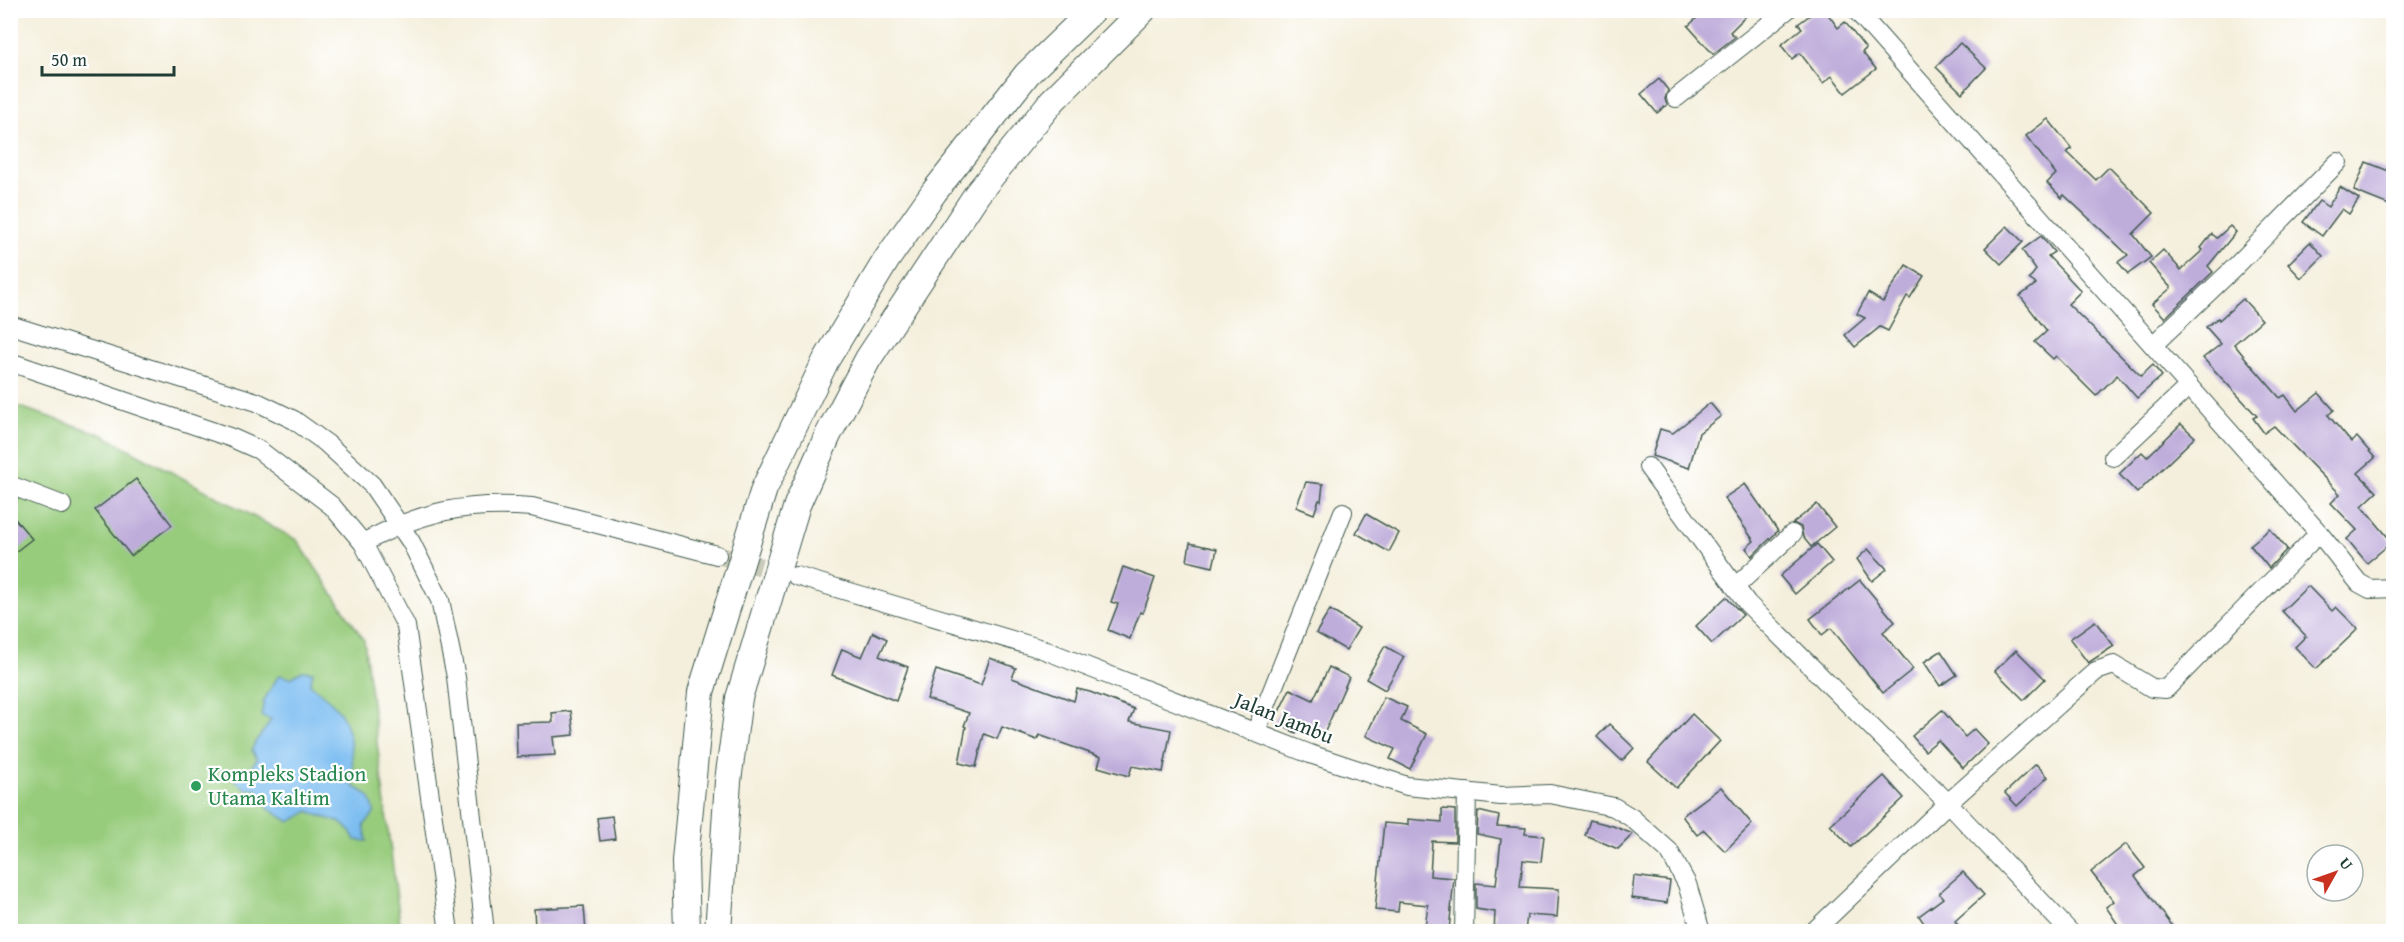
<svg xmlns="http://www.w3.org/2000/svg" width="2404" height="942" font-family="'Gentium Book Plus',serif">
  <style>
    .green { fill: #98cc7d; stroke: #5c8458; stroke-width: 1.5 }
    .water { fill: #7cbdf1; stroke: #4e7d92; stroke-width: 1.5 }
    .building { fill: #beacda }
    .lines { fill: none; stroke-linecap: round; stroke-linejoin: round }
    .minor-tunnel { stroke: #c9cbba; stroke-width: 18; stroke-dasharray: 18 9; stroke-linecap: butt }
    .minor-casing { stroke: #3f584d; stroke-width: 20 }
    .highway-casing { stroke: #3f584d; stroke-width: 28 }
    .minor { stroke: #fff; stroke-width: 18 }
    .highway { stroke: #fff; stroke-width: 26 }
    .leisure-dot { fill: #2e9e5b; stroke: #fff; stroke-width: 2 }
    .labels { text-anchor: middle; stroke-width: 4.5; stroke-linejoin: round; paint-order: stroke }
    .street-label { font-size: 21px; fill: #1f3d34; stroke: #fff }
    .leisure-label { font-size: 21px; fill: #27864d; stroke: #fff; text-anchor: start }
  </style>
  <rect width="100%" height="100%" fill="#fff"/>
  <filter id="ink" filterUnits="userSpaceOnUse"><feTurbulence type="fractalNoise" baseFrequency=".0167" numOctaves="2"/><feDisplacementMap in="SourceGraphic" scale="12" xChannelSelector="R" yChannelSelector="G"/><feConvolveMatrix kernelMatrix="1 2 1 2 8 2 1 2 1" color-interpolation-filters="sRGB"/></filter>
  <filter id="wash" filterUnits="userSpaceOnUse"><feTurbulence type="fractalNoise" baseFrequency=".008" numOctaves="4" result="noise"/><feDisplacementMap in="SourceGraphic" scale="24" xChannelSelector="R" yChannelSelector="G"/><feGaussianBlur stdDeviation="1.35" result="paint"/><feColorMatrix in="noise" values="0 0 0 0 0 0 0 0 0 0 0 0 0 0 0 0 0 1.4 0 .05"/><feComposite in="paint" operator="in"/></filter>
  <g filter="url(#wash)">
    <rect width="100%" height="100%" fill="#f4efdc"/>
    <path class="green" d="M11,404L103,435L297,540L364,640L401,931L11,932Z"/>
    <path class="water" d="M302,671L313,672L310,684C317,690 324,696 331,702C353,722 353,759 353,786C366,793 374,798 374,814L364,825L367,841L355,840C344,815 329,823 309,811L290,822L269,809L257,789H246L233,779L247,773L257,759L252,750C255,737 266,732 271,719L261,716L264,700L279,675L291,678Z"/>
    <g id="blocks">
      <g class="building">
        <path d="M1706,10H1752L1730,32L1735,37L1713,54L1688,26Z"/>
        <path d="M1817,10H1825L1838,28L1845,22L1866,49L1862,52L1876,69L1845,93L1832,76L1823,83L1800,53L1792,59L1781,45L1802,28L1798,24Z"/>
        <path d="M1960,43L1986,68L1962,93L1936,67Z"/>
        <path d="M1659,79L1668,90L1665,99L1667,105L1657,113L1641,94Z"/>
        <path d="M2048,119L2072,149L2067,152L2096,180L2109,167L2154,213L2133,234L2151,257L2128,274L2118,262L2128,255L2064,195L2062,198L2047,183L2056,174L2026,136Z"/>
        <path d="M2366,162L2394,173V207L2354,191Z"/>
        <path d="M2340,187L2359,199L2349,214L2342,209L2322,236L2303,222L2319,201L2328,207Z"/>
        <path d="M2007,226L2023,242L2001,264L1985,248Z"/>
        <path d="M2230,226L2236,232L2208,266L2213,272L2165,318L2152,304L2171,288L2149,263L2163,250L2181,270L2203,250L2201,248L2212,234L2217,238Z"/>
        <path d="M2041,236L2054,252L2048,256L2081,291L2068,304L2141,376L2153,365L2162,376L2137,398L2117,375L2096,396L2056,356L2053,359L2035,342L2047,331L2020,296L2036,284L2029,279L2036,270L2022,250Z"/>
        <path d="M2310,242L2323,256L2301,278L2288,264Z"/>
        <path d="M1906,265L1924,276L1910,298L1907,296L1888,331L1880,327L1855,347L1845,335L1865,318L1857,314L1868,293L1883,302Z"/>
        <path d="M2243,299L2262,320L2234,344L2247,360L2280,398L2285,395L2297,411L2319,393L2334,410L2328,415L2351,442L2357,437L2375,458L2358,473L2377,492L2362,506L2392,542L2367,563L2347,539L2357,530L2331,503L2340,494L2274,426L2264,433L2253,418L2257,416L2203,358L2221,344L2206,327L2218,318L2219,320Z"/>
        <path d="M1710,403L1721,416L1699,433L1689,468L1652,456L1660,429L1673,433Z"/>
        <path d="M2181,424L2195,437L2137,493L2119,474L2142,452L2147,457Z"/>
        <path d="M136,479L172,525L131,556L95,510Z"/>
        <path d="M1306,482L1323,484L1321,501L1319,500L1314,514L1296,507Z"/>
        <path d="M1745,484L1778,531L1752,556L1746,548L1754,541L1724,498Z"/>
        <path d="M1817,504L1835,527L1811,547L1803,537L1801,527L1793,523Z"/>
        <path d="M10,513L32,539L10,556Z"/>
        <path d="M1366,514L1399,533L1389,552L1356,533Z"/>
        <path d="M2270,529L2287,549L2269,568L2250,545Z"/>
        <path d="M1190,543L1217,549L1213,567L1187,561Z"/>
        <path d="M1817,544L1832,562L1795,594L1780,576Z"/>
        <path d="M1868,549L1887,569L1872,581L1857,559Z"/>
        <path d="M1123,567L1155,578L1143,613L1140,612L1130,639L1108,630L1118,604L1111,602Z"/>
        <path d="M1860,580L1895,622L1883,632L1913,669L1883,693L1831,628L1822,635L1810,619Z"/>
        <path d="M2308,586L2332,611L2336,607L2358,629L2316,669L2295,647L2306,636L2282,611Z"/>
        <path d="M1726,597L1743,615L1712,644L1696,626Z"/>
        <path d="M1330,610L1359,628L1346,650L1316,633Z"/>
        <path d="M2095,621L2114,646L2088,663L2070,639Z"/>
        <path d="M873,632L887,639L879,656L908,667L896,701L832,675L842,649L862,657Z"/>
        <path d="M1385,646L1404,657L1385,690L1366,679Z"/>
        <path d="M2016,650L2045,679L2024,700L1995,671Z"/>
        <path d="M1941,651L1957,675L1940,686L1924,662Z"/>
        <path d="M990,658L1016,668L1012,678L1074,701L1077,689L1090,692L1134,709L1129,722L1171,730L1163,772L1132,766L1129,776L1098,767L1101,757L1039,735L1037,740L1002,727L997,739L984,734L976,767L959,763L966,727L964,726L969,713L927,699L936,670L981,685Z"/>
        <path d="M1329,667L1349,677L1323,736L1300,724L1296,733L1274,722L1290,689L1313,700Z"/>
        <path d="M1384,697L1407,707L1401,721L1427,734L1410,769L1390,759L1395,749L1366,736Z"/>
        <path d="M1942,710L1965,737L1974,729L1988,744L1963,768L1938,740L1925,751L1912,736Z"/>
        <path d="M571,711L574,735L553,737L555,755L517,757L516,723L553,722L552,713Z"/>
        <path d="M1692,714L1720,741L1676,788L1648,762Z"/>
        <path d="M1609,724L1634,748L1622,761L1597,737Z"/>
        <path d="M2036,764L2048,777L2017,806L2005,793Z"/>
        <path d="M1884,776L1904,798L1851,847L1830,825Z"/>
        <path d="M1721,787L1752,824L1725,851L1704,830L1697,835L1682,816Z"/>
        <path d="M1442,809L1455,810V842L1432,841L1430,876L1454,878L1449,931L1425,927L1428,905L1399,902L1398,912L1375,910L1384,823L1408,825V819L1442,822Z"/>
        <path d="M1478,811L1499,816L1497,826L1526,828L1525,834L1544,836L1541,862L1523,860L1520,887L1559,889L1557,917L1527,915L1525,932H1494L1495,912L1476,909V883L1496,885L1501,839L1477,834Z"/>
        <path d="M612,816L615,839L600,841L597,818Z"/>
        <path d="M1590,820L1613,826L1633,834L1618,849L1585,835Z"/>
        <path d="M2126,844L2145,868L2135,876L2177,932H2123L2106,907L2114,901L2091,872Z"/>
        <path d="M1963,872L1984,895L1955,921L1963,932H1930L1919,916L1943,898L1939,893Z"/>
        <path d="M1634,876L1670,881L1667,903L1632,898Z"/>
        <path d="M584,906L586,932H554V926L535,927L534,909Z"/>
      </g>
    </g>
  </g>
  <g filter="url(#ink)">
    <use href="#blocks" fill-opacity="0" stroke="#3f584d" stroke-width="1.5"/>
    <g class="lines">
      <path class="minor-tunnel" d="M717,555L788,574"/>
      <g class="minor-casing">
        <g id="minor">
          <path d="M1856,10L2319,533L2359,583L2370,589L2394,588"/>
          <path d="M1676,98L1787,10"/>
          <path d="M10,325L257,402L294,420L326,443L372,485L411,542L440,600L456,677L485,932"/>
          <path d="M2153,345L2232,270L2338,162"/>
          <path d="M10,362L232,438L259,450L332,506L363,543L406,626L449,932"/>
          <path d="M2113,457L2189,386"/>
          <path d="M1648,467L1747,603L1948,803L2070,932"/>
          <path d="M10,485L62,505"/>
          <path d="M363,543C422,511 466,502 532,507L717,555"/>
          <path d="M796,576L1042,649L1310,754L1407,786L1501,796L1550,794L1614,807L1632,818L1669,851L1687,884L1701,932"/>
          <path d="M1735,587L1792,534"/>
          <path d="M1256,731L1343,512"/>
          <path d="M1464,932L1467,792"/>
          <path d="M1813,932L1948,803L2096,671L2114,665L2152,688L2166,689L2319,533"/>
        </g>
      </g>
      <g class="highway-casing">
        <g id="highway">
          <path d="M687,932L685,861L701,692L764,489L826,360L887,259L934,192L1027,74L1093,10"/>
          <path d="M718,932L728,781L739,698L797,505L828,435L868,359L977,194L1052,101L1143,10"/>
        </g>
      </g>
      <use href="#minor" class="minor"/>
      <use href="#highway" class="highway"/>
    </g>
  </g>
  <circle class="leisure-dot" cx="196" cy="786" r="6"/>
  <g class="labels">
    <g class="street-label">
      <text transform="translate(1284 718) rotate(22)" y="7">Jalan Jambu</text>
    </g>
    <g class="leisure-label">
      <text x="208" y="781">Kompleks Stadion<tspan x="208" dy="24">Utama Kaltim</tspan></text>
    </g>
  </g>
  <rect width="2404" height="942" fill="none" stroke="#fff" stroke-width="36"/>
  <g transform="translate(2335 873) rotate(50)"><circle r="28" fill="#ffffff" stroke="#a5b1ae" stroke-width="1.5"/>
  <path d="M0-4.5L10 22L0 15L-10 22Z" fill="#c8321e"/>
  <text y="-9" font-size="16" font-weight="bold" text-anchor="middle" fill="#1f3d34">U</text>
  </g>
  <path d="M42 66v9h132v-9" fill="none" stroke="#1f3d34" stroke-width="3"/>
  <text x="51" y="66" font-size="18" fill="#1f3d34" stroke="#ffffff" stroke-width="4.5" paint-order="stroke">50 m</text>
</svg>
